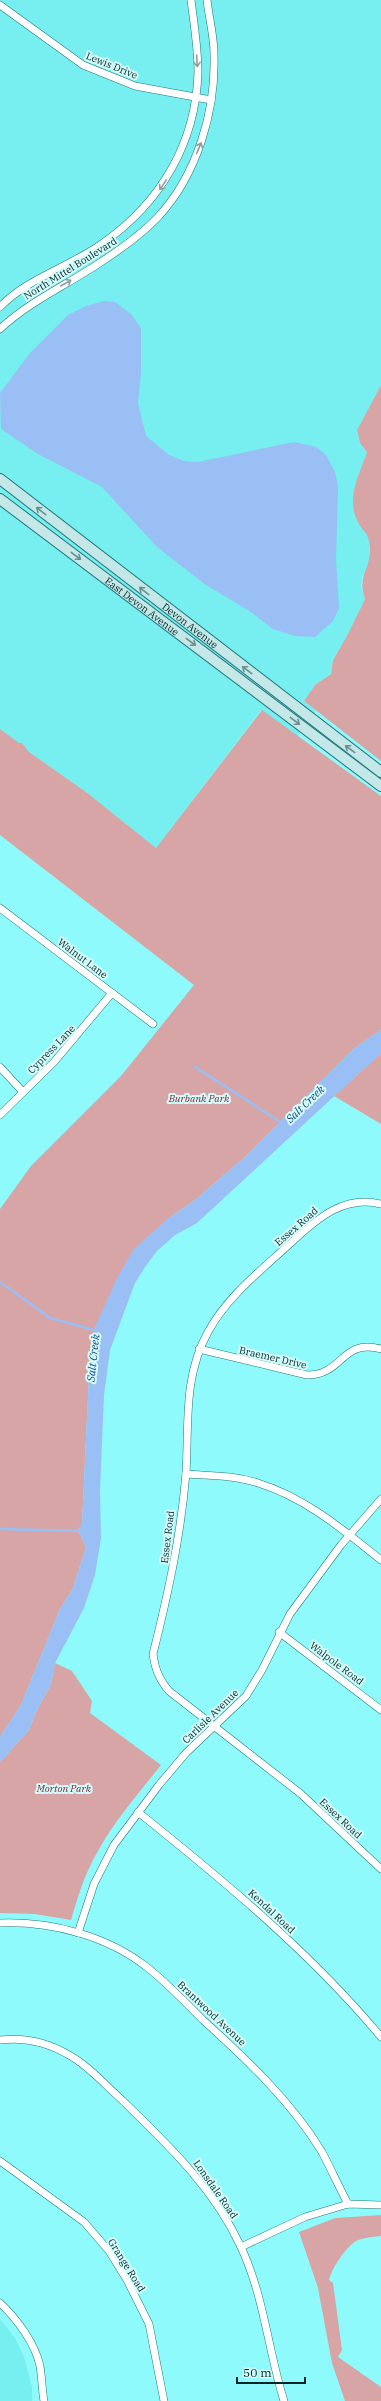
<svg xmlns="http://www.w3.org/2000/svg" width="381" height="2401" font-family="'IBM Plex Serif',serif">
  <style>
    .built { fill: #77eeef }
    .green { fill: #d8a5a6 }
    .water { fill: #99bff5 }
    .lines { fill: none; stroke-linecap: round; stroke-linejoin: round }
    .stream { stroke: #99bff5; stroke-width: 2.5 }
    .minor-casing { stroke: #207779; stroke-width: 8 }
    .secondary-casing { stroke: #207779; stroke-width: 12 }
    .minor { stroke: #fff; stroke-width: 7 }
    .secondary { stroke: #c4e7e8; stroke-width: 10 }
    .oneway { stroke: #8e9e9e }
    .oneway2 { stroke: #6d9191 }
    .labels { text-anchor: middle; stroke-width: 4; stroke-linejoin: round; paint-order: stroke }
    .street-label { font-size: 10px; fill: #032727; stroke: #d5fbfb }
    .park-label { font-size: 10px; font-style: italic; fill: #7e2933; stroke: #d5fbfb }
    .water-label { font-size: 11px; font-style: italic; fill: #114280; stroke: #d5fbfb }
  </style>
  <rect width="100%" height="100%" fill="#8ffafb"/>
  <g class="built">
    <path d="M0,0H381V385L357,430L360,443L367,452L363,466L357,520L369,536L370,562L362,577L361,587L365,599L348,634L333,659L331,674L315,685L304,701L316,711L297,737L261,710L156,848L86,792L29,752L22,744H19L0,729Z"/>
    <path d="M0,2319L15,2338L24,2357L32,2387V2401H0Z"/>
  </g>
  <g class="green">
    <path d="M381,385V761L304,701L315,685L331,674L333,660L348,634L365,599C357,575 370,571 370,549C369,530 363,534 357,520C346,496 360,474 367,452L360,443L357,430Z"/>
    <path d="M262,710L381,796V1030L356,1047L245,1157L195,1200L166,1220L96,1325L89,1376L82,1524L78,1530L86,1547L73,1588L60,1609L21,1705L0,1737V1209L31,1166L121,1076L194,985L0,835V729L19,743H22L29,752L86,792L156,848Z"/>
    <path d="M381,1053V1124L334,1096Z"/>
    <path d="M55,1663L72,1671L92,1701L90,1713L161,1765C139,1793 115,1820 98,1851C85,1873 78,1896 71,1920L35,1914L0,1913V1762L29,1730L36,1712L51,1684Z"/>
    <path d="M381,2215V2236C373,2237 364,2237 356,2241C345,2248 332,2268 329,2280L333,2283L342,2350L338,2357L381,2387V2401H345L332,2363L318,2288L299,2232L335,2218Z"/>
  </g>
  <g class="water">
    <path d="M104,301L115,302L131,314L141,328V374L138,403L146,436L169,455L184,461L198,462L294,442L316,447L326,455L335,472L338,486L336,560L339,608L333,621L315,637L295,636L273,629L248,610L206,585L157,547L102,487L38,454L1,429L0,393L30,353L68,315L86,306Z"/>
    <path d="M381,1030V1053L197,1223L175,1235L157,1251L145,1267L135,1283L110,1350L104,1395L100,1491L101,1538L95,1575L84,1608L55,1663L51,1684L36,1712L29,1730L0,1762V1737L21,1705L60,1609L73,1588L86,1547L78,1530L82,1524L89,1376L96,1325L117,1278L134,1249L166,1220L195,1200L245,1157L356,1047Z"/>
  </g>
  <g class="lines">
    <g class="stream">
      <path d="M195,1067L282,1123"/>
      <path d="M0,1282L50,1318L98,1331"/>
      <path d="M0,1529L81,1531"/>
    </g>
    <g class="minor-casing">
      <g id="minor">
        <path d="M0,5L83,65L135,86L211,100"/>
        <path d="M0,307C29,277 70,267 103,243C160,203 196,144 198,72C198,48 194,24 191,0"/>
        <path d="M0,329C30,301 67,285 101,262C121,249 141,235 158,217C197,175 216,111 214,54C214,36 209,18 207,0"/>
        <path d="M0,908L153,1024"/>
        <path d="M0,1067L23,1092"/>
        <path d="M0,1115L54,1062L112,993"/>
        <path d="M381,1204C345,1195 319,1217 294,1240C263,1269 228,1295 208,1332C183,1377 189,1425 186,1473C181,1535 168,1594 153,1654C155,1669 159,1679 169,1691L301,1794L381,1869"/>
        <path d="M199,1349L307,1375C344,1375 341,1338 381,1349"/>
        <path d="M186,1474C210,1476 235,1475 258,1483C306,1498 342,1529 381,1560"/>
        <path d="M279,1632L381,1710"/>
        <path d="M138,1812C224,1881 310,1952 381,2037"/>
        <path d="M0,1923C51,1921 108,1936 148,1968C168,1984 185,2002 203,2020C246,2059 291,2101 322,2152C331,2169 339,2187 348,2204"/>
        <path d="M78,1933L94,1884L114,1845L159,1785L186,1753L246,1696L262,1670L290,1614L341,1545L381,1499"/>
        <path d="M0,2040C25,2037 47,2042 69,2055C89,2066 105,2085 122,2100C168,2145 214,2188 241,2247C264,2296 268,2350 284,2401"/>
        <path d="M0,2161L84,2222L109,2251L127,2280L149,2324L164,2401"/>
        <path d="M241,2247L305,2217L348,2204L381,2205"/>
        <path d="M0,2303C17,2319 35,2343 40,2366C42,2378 42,2390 44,2401"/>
      </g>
    </g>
    <g class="secondary-casing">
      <g id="secondary">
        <path id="s1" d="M0,479L381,772"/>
        <path id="s2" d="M0,499L381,786"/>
      </g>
    </g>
    <use href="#minor" class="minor"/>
    <use href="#secondary" class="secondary"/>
  </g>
  <defs><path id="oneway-shaft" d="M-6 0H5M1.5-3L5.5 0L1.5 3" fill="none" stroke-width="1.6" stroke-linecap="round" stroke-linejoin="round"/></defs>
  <g class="oneway">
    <use href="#oneway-shaft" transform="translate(197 61) rotate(87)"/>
    <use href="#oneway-shaft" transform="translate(199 148) rotate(-67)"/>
    <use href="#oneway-shaft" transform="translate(163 185) rotate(124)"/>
    <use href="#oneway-shaft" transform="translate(66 283) rotate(-30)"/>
  </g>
  <g class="oneway2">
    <use href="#oneway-shaft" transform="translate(41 511) rotate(-142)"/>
    <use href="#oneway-shaft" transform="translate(76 556) rotate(37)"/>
    <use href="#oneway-shaft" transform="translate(144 591) rotate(-142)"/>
    <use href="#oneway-shaft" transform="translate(191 642) rotate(37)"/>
    <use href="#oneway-shaft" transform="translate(247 670) rotate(-143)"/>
    <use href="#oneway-shaft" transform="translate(295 721) rotate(37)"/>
    <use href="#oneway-shaft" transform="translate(350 749) rotate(-143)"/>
  </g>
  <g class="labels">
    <g class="street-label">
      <text transform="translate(112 65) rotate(22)" y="4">Lewis Drive</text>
      <text transform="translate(70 268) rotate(-32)" y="4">North Mittel Boulevard</text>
      <text dy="4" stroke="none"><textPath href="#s2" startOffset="178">East Devon Avenue</textPath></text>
      <text dy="4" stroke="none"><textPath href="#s1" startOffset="240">Devon Avenue</textPath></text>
      <text transform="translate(83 958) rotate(37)" y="4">Walnut Lane</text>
      <text transform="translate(51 1049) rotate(-46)" y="4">Cypress Lane</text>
      <text transform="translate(296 1226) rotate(-41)" y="4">Essex Road</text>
      <text transform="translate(273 1357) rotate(13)" y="4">Braemer Drive</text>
      <text transform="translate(167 1537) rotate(-83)" y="4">Essex Road</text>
      <text transform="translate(337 1663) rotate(37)" y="4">Walpole Road</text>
      <text transform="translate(210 1716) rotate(-44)" y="4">Carlisle Avenue</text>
      <text transform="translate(341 1818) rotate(43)" y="4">Essex Road</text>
      <text transform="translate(272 1911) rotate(43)" y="4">Kendal Road</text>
      <text transform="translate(212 2013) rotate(43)" y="4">Brantwood Avenue</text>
      <text transform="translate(216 2189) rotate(55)" y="4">Lonsdale Road</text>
      <text transform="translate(127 2265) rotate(58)" y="4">Grange Road</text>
    </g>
    <g class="park-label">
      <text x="199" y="1102">Burbank Park</text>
      <text x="64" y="1792">Morton Park</text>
    </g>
    <g class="water-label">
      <text transform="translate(305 1104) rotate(-44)" y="4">Salt Creek</text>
      <text transform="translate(93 1358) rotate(-84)" y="4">Salt Creek</text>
    </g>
  </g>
  <path d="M237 2377v6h68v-6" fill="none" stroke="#032727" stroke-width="2"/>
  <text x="243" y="2377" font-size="12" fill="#032727" stroke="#d5fbfb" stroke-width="3" paint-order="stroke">50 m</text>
</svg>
